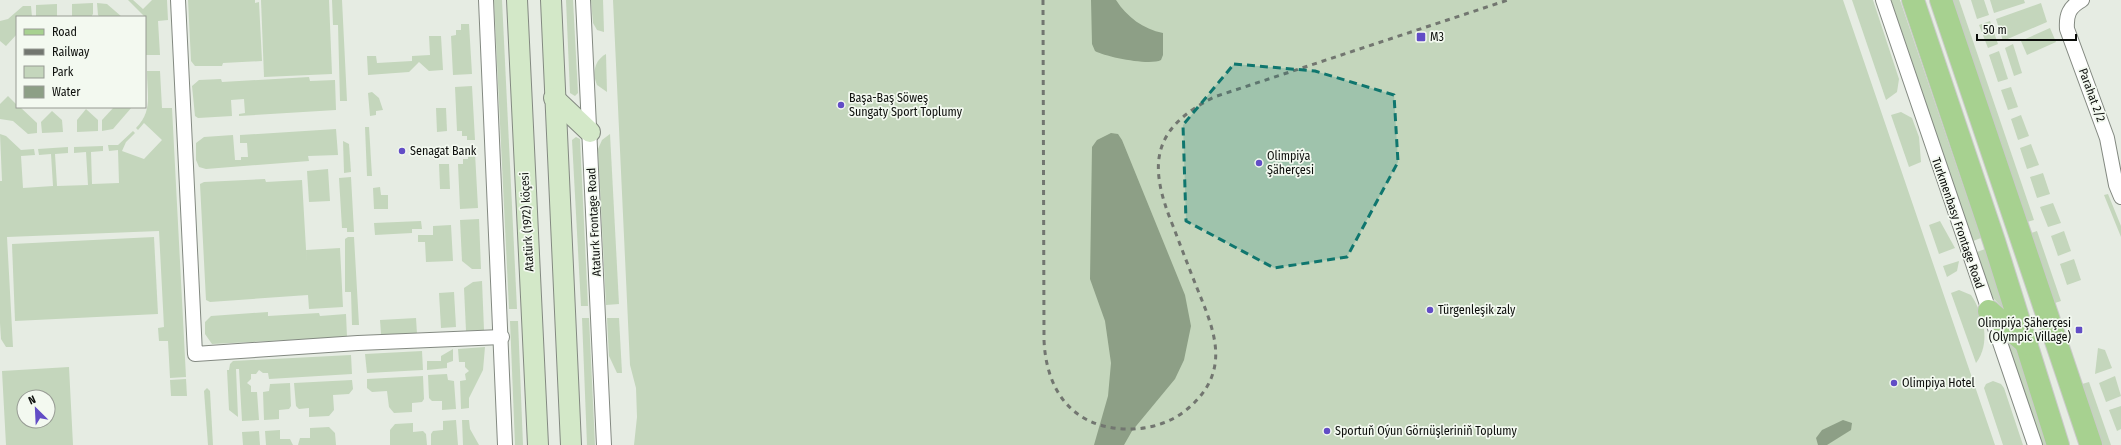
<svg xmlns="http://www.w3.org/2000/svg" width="2121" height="445" font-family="'Fira Sans Condensed',sans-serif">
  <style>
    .green { fill: #c4d6bc; fill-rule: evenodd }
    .water { fill: #8d9f86 }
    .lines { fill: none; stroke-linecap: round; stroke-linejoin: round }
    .minor-casing { stroke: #838981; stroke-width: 16 }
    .secondary-casing { stroke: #838981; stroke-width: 22 }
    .primary-casing { stroke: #cacac9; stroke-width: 24 }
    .minor { stroke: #fff; stroke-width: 14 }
    .secondary { stroke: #d3e8c8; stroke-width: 20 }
    .primary { stroke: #a7d190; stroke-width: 22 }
    .rail { stroke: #727670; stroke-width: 3; stroke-dasharray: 5 5; stroke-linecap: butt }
    .marked { fill: #0f766e; fill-opacity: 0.2; stroke: #0f766e; stroke-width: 3; stroke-dasharray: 8 5; stroke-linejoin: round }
    .poi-dot { fill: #624dc6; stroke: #f3f9f0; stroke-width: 1.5 }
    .labels { text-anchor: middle; stroke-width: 3.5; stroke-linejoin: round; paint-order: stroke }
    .poi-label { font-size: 12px; fill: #0c0e0b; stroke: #f3f9f0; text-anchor: start }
    .street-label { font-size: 12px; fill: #0c0e0b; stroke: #f3f9f0 }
  </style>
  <rect width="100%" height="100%" fill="#e6ece3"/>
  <g class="green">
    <path d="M128,0H133L143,9L152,0H167L168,20L158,21L160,55H146L145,17Z"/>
    <path d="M188,0H255V3L259,2L262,61L223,63L222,66H195L191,61Z"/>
    <path d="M261,0H329L332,74L264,77Z"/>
    <path d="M332,0H342L347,101H340L338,25H333Z"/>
    <path d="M494,0H502L517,309H509Z"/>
    <path d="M566,0H573L578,93L575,96L570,93Z"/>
    <path d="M591,0H603L604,32L597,30L593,23Z"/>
    <path d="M613,0H1843L1995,445H634L637,417L636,388L630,365Z"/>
    <path d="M1852,0H1873L1899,79L1897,92L1886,100Z"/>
    <path d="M1891,0H1900L1981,238L1973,241Z"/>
    <path d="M1952,0H1959L2034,220L2027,222Z"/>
    <path d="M1971,0H1984L1989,15L1977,19Z"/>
    <path d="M1990,0H2024L2025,3L1994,13Z"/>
    <path d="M93,3V14L91,17H72V4Z"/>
    <path d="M97,3L107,4L122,17H100L98,15Z"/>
    <path d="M2041,3L2047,22L2003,41L1996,19Z"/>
    <path d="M57,4V17L36,16V5Z"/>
    <path d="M23,6H31L32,17H17V34L6,46L0,41V21L8,19Z"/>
    <path d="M1990,21L1998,44L1988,48L1979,25Z"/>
    <path d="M461,24H469L472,74L453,75L451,36L456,35V30H461Z"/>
    <path d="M2050,28L2056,42L2027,55L2021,41Z"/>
    <path d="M429,36H441L443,70L429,71L419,62L409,72L368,75L367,56H376L377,63L412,61V56L430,55Z"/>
    <path d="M2013,44L2022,73L2014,76L2005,48Z"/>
    <path d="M1999,51L2008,79L1998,82L1989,55Z"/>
    <path d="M606,54L607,92L597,85C592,73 594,61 606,54Z"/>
    <path d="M147,71H160L162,108H172L186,377L170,378L168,341H159L158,328L164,327L159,231L7,237L13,347H6L1,339L0,323V181H2L0,134L6,136L21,150L34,149L35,155L21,156L23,188L53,186L51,154L39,155L38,149L68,147V153L55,154L57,186L88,185L86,152L74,153V147L103,146V151L91,152L92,184L119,183L118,150L109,151L108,145H118L133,131L135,133L126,142L122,151L144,159L162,140L144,123L138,130L136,128C153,111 147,94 147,71Z"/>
    <path d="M309,77L310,81L335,80L336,110L239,116V114L245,113L244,99L231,100L232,116L198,118L195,116L192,86L199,80L221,79L222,82Z"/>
    <path d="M472,86L475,140H467V136H462V131H457L455,87Z"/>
    <path d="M2011,87L2018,107L2008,110L2001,90Z"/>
    <path d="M372,92L379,98L383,110L376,111V115L370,116L368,93Z"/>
    <path d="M8,96L17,105V107H20L37,123V133L28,134L13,121L0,119V104Z"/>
    <path d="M114,107H132L113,129L102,131V120Z"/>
    <path d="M436,108H446L447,131L437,132Z"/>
    <path d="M86,109L98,120V131L77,132V120Z"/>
    <path d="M52,111L62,120L63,132L42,133L41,122Z"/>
    <path d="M1901,112L1912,118L1919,137L1921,162L1909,167L1891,115Z"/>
    <path d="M2021,115L2029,136L2018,140L2011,119Z"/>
    <path d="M365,127H369L372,176H367Z"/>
    <path d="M336,129L338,155L308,156L309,161L206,169L199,167L196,160V143L204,137L233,135L235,160H241V157H248L247,143H240V135Z"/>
    <path d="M610,134L619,304L606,305L598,149L602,140Z"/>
    <path d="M576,137L580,139L588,306H581L572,140Z"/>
    <path d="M343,141L349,144L351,172L344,173Z"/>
    <path d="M2031,144L2039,165L2027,169L2020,148Z"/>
    <path d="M475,153L478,208L460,209L458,164H463V159H468V154Z"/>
    <path d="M439,164H449L450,189H440Z"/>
    <path d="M328,169L330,201L309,202L307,171Z"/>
    <path d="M2043,173L2050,194L2037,198L2030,177Z"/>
    <path d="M351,177L354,232H347V228H342L339,178Z"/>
    <path d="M265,179L266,182L302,180L307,266L306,250L340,248L343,307L309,309L308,295L210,302L206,300L200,184L204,182Z"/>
    <path d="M380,187L381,195H388V209H374L373,188Z"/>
    <path d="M2108,194L2121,226V237L2104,195Z"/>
    <path d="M2053,203L2061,223L2048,227L2040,207Z"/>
    <path d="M479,219L481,269H472L462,261L460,220Z"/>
    <path d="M421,221L422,229H412V233L375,235L374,223Z"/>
    <path d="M1940,221L1955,248L1939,254L1929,225Z"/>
    <path d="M451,225L453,261L426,262L425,242H418V235H433V226Z"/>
    <path d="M2037,231L2061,301L2055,303L2031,233Z"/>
    <path d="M2064,231L2071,251L2058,256L2051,236Z"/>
    <path d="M154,237L158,314L15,321L12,244Z"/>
    <path d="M348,237H354L359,325H352L351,292H345V239Z"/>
    <path d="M1985,249L2005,308H2003L1992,297L1977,252Z"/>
    <path d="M2074,259L2081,280L2067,285L2060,264Z"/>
    <path d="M1959,261L1957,271L1947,277L1943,266Z"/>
    <path d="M482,281L484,330L466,331L464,288L473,282Z"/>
    <path d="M1959,290L1971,295C1984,315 1991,343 1976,363L1951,293Z"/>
    <path d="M454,292L456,327L441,328L439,293Z"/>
    <path d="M268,312V316L319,313L320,316L346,314L347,337L212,344L205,334V322L211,316Z"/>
    <path d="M416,318L417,334H381L380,320Z"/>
    <path d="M582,318H589L595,445H587Z"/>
    <path d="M607,318H619L622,373H617L609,356Z"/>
    <path d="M510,321H518L523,445H515Z"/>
    <path d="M2007,342H2009L2020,355L2050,445H2042Z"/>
    <path d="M485,347L483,370L469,398V408L461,409L460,381L466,380L465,374L469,371L465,367V362H459L458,349Z"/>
    <path d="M2098,348L2105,350L2112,368L2095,374Z"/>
    <path d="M453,349V361L447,363V368L427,370V361H441V356Z"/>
    <path d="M422,351L423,370L367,373L365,354Z"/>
    <path d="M351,355L352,374L269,379L268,373H263L259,370L256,374H251V379L247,383L251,386V392H257L259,420L242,421L239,369H236L238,417L229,410L227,370H229L230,364L233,361Z"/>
    <path d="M69,367L73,445H6L2,371ZM24,397H48V421H24Z"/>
    <path d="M447,374L448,380L454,381L456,409L442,410V401H432L429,398L428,375Z"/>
    <path d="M423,376L424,399L422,402L412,403V412L394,413L389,407L387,391L372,392L367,388V379Z"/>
    <path d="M2115,376L2121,396L2106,402L2099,383Z"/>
    <path d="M186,379L187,396H171L170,380Z"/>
    <path d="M352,380L353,389L349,394L333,395L334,410L329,416L309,417V408L299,409L296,406L294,383Z"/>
    <path d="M1993,381L2001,384L2004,388L2023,445H2003L1984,388L1986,384Z"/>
    <path d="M2089,382L2111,445H2103L2082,384Z"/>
    <path d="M290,383L291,406L289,409L279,410V419L264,420L263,392L269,391L270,384Z"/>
    <path d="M207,388L210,391L213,445H208L204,391Z"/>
    <path d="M2121,406V429L2117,431L2109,410Z"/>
    <path d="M456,420L458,445H431V434L433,431L443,430V421Z"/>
    <path d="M462,420H469L470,429L479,445H463Z"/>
    <path d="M413,423V432L423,431L426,434L427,445H390V430L395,424Z"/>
    <path d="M329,427L335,433L336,445H298L300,438H310V428Z"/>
    <path d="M280,430V439H290L293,445H266L265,431Z"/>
    <path d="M259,431L260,445H243L242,432Z"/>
  </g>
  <g class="water">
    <path d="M1091,0H1116C1127,17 1143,29 1163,33V55L1161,60C1150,66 1106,57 1095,51L1092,44Z"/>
    <path d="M1111,133L1118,134L1122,140L1185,295L1191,326L1184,360L1175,379L1132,431L1124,445H1094L1108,396L1111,363L1105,321L1090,279L1092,147L1097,140Z"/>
    <path d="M1843,420L1852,423L1851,430L1827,445H1818L1816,438L1822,430Z"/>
  </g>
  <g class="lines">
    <g class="minor-casing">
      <g id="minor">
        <path d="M178,0L195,354L358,343L502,337"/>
        <path d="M486,0L505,445"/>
        <path d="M583,0L604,445"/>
        <path d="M1883,0L2035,445"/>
        <path d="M2082,0C2069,7 2066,15 2067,29L2107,138L2116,185L2121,197"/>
      </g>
    </g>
    <g class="secondary-casing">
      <g id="secondary">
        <path d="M517,0L538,445"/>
        <path d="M551,0L571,445"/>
        <path d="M554,98L590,132"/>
      </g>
    </g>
    <g class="primary-casing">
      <g id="primary">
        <path d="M1913,0L1994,241L2058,445"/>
        <path d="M1941,0L2091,445"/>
        <path d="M1989,311L2027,344"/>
      </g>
    </g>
    <use href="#minor" class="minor"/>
    <use href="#secondary" class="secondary"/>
    <use href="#primary" class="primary"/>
    <path class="rail" d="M1043,0L1044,340C1046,388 1070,426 1123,429C1149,430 1173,423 1192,405C1231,368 1214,330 1197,288C1189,268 1181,247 1173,226C1148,165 1151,129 1214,97L1508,0"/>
  </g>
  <path class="marked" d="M1234,64L1315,71L1394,95L1398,162L1347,257L1274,268L1186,221L1183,125Z"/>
  <g class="poi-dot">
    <rect x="1416" y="32" width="10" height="10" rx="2"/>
    <circle cx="841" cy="105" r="4"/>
    <circle cx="402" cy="151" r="4"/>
    <circle cx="1259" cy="163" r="4"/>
    <circle cx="1430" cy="310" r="4"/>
    <rect x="2075" y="326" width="8" height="8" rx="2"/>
    <circle cx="1894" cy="383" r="4"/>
    <circle cx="1327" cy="431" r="4"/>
  </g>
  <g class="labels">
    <g class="poi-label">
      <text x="1430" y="41">M3</text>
      <text x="849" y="102">Başa-Baş Söweş<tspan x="849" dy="14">Sungaty Sport Toplumy</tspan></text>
      <text x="410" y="155">Senagat Bank</text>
      <text x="1267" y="160">Olimpiýa<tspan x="1267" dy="14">Şäherçesi</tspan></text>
      <text x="1438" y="314">Türgenleşik zaly</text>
      <text x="2071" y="327" text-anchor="end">Olimpiýa Şäherçesi<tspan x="2071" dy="14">(Olympic Village)</tspan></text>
      <text x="1902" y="387">Olimpiya Hotel</text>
      <text x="1335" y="435">Sportuň Oýun Görnüşleriniň Toplumy</text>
    </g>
    <g class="street-label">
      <text transform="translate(2092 95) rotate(70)" y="4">Parahat 2/2</text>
      <text transform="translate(527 222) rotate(-93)" y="4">Atatürk (1972) köçesi</text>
      <text transform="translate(594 222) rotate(-93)" y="4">Ataturk Frontage Road</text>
      <text transform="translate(1958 223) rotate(71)" y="4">Turkmenbasy Frontage Road</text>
    </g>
  </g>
  <rect x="16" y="16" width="130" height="92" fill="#f3f9f0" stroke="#979b94"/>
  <rect x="24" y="29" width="20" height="6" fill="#a7d190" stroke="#979b94"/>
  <text x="52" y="36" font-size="12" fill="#0c0e0b">Road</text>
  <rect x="24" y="49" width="20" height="6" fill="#727670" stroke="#979b94"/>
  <text x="52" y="56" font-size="12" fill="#0c0e0b">Railway</text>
  <rect x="24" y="66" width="20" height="12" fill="#c4d6bc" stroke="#979b94"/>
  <text x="52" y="76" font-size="12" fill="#0c0e0b">Park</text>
  <rect x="24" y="86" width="20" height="12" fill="#8d9f86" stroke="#979b94"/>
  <text x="52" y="96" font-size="12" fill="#0c0e0b">Water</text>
  <g transform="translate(36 409) rotate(336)"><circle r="19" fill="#f3f9f0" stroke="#979b94"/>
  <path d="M0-3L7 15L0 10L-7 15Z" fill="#624dc6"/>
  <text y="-6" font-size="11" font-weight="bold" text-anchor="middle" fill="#0c0e0b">N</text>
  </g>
  <path d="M1977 34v6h99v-6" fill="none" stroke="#0c0e0b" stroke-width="2"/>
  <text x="1983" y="34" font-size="12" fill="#0c0e0b" stroke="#f3f9f0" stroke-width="3" paint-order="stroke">50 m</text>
</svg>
